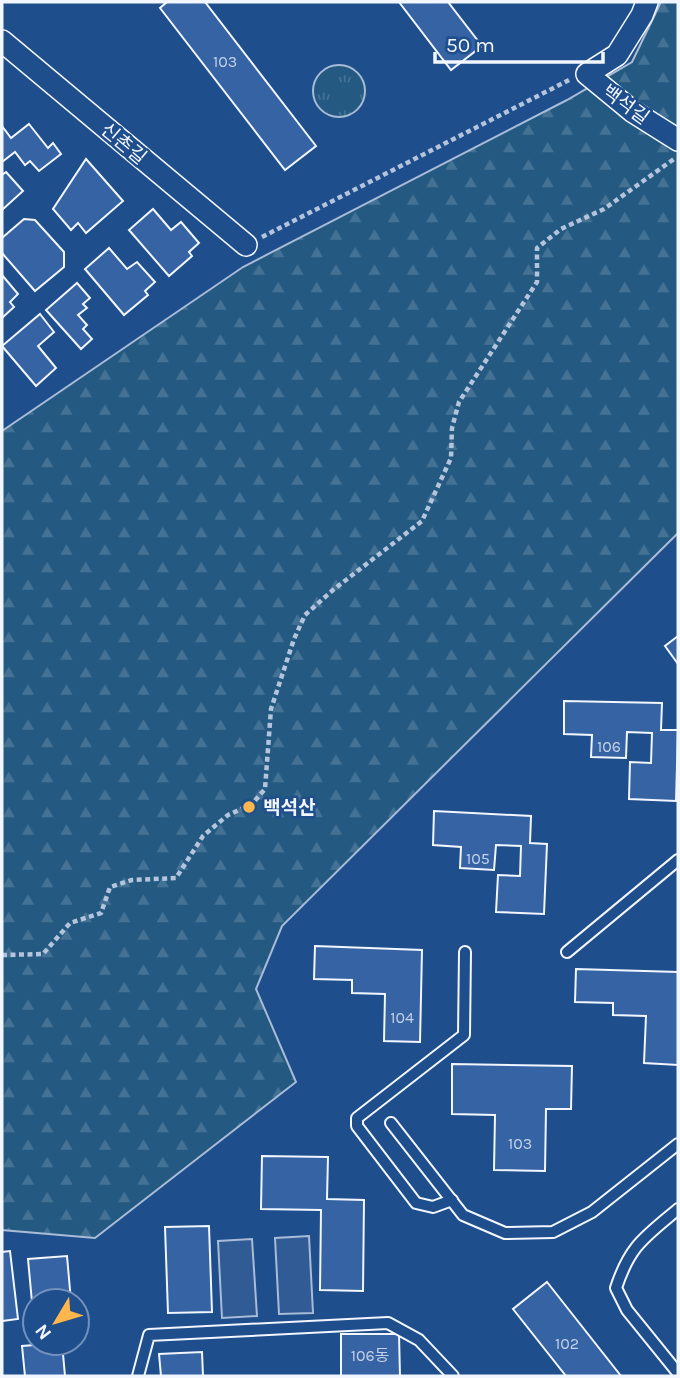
<svg xmlns="http://www.w3.org/2000/svg" width="680" height="1378" font-family="Karla,'Noto Sans KR',sans-serif">
  <style>
    .grass { fill: url(#grass-tufts); stroke: #a8bbd7; stroke-width: 2 }
    .forest { fill: url(#forest-firs); stroke: #a8bbd7; stroke-width: 2 }
    .parking { fill: #305b95; stroke: #a8bbd7; stroke-width: 2 }
    .building { fill: #3563a3; stroke: #f2f6ff; stroke-width: 2 }
    .lines { fill: none; stroke-linecap: round; stroke-linejoin: round }
    .lane-casing { stroke: #f2f6ff; stroke-width: 14 }
    .street-casing { stroke: #f2f6ff; stroke-width: 24 }
    .path { stroke: #b3c4dc; stroke-width: 4.5; stroke-dasharray: 5 3.5; stroke-linecap: butt }
    .lane { stroke: #1f4e8c; stroke-width: 10 }
    .street { stroke: #1f4e8c; stroke-width: 21 }
    .poi-dot { fill: #ffb74d; stroke: #1f4e8c; stroke-width: 2.5 }
    .labels { text-anchor: middle; stroke-width: 5; stroke-linejoin: round; paint-order: stroke }
    .number-label { font-size: 16px; fill: #c3d1e8 }
    .street-label { font-size: 19px; fill: #f2f6ff; stroke: #1f4e8c }
    .poi-label { font-size: 19px; font-weight: bold; fill: #f2f6ff; stroke: #1f4e8c; text-anchor: start }
  </style>
  <defs>
    <pattern id="grass-tufts" width="24" height="20" patternUnits="userSpaceOnUse" patternTransform="scale(1.75)"><rect width="24" height="20" fill="#245a82"/><path d="M3 7l-1-3M5 7V3M7 7l1-3M15 17l-1-3M17 17v-4M19 17l1-3" fill="none" stroke="#447295"/></pattern>
    <pattern id="forest-firs" width="22" height="20" patternUnits="userSpaceOnUse" patternTransform="scale(1.75)"><rect width="22" height="20" fill="#245a82"/><path d="M5 1l3.5 6h-7zM16 11l3.5 6h-7z" fill="#447295"/></pattern>
  </defs>
  <rect width="100%" height="100%" fill="#1f4e8c"/>
  <circle class="grass" cx="339" cy="91" r="26"/>
  <path class="forest" d="M661,2H678V533L282,926L256,989L296,1082L95,1238L2,1230V431L243,267L567,100L632,62Z"/>
  <g class="parking">
    <path d="M309,1236L313,1313L279,1314L275,1238Z"/>
    <path d="M252,1239L257,1316L222,1318L218,1241Z"/>
  </g>
  <g class="building">
    <path d="M167,2H205L316,146L285,170L160,8Z"/>
    <path d="M399,2H448L482,46L451,70Z"/>
    <path d="M29,124L48,148L53,143L61,154L39,171L30,161L25,165L15,152L2,162V126L11,138Z"/>
    <path d="M86,159L123,201L86,233L78,223L71,230L53,209Z"/>
    <path d="M6,172L23,191L2,210V175Z"/>
    <path d="M153,209L171,230L181,222L199,243L189,252L192,256L169,276L129,230Z"/>
    <path d="M24,219L35,220L64,252V267L35,291L2,253V238Z"/>
    <path d="M109,248L127,269L137,262L155,282L145,291L148,295L124,315L85,269Z"/>
    <path d="M2,275L18,294L10,302L14,307L2,318Z"/>
    <path d="M77,283L90,298L83,304L87,308L78,315L87,325L83,329L92,339L81,349L46,310Z"/>
    <path d="M40,314L54,332L38,346L56,368L36,386L2,346Z"/>
    <path d="M678,636V664L665,646Z"/>
    <path d="M564,701L662,703L661,730H678L676,801L629,799L630,762L651,763L652,733L627,732L626,758L591,757L592,735L564,734Z"/>
    <path d="M434,811L531,816L530,843L547,844L544,914L496,912L498,875L520,876L521,846L496,845L494,870L460,868L461,847L433,845Z"/>
    <path d="M315,946L422,950L420,1042L384,1041L385,994L352,993V980L314,979Z"/>
    <path d="M576,969L678,972V1065L644,1063L646,1016L613,1015V1003L575,1002Z"/>
    <path d="M452,1064L572,1066L571,1109H546L545,1171L494,1170L495,1115L452,1114Z"/>
    <path d="M262,1156L328,1157L327,1199L364,1200L363,1291L320,1290L321,1210L261,1209Z"/>
    <path d="M209,1226L212,1312L168,1313L165,1227Z"/>
    <path d="M10,1251L18,1319L2,1321V1252Z"/>
    <path d="M67,1256L71,1301H35V1312L33,1313L28,1259Z"/>
    <path d="M547,1282L621,1376H566L513,1309Z"/>
    <path d="M341,1334H399L400,1376H341Z"/>
    <path d="M62,1343L65,1376H25L22,1346Z"/>
    <path d="M202,1352L203,1376H161L159,1354Z"/>
  </g>
  <g class="lines">
    <g class="lane-casing">
      <g id="lane">
        <path d="M567,952L678,860"/>
        <path d="M391,1123L463,1215L505,1233L553,1232L592,1212L678,1144"/>
        <path d="M452,1200L433,1207L416,1203L357,1126V1118L464,1035L465,952"/>
        <path d="M678,1209C645,1237 630,1245 616,1288L627,1310L678,1373"/>
        <path d="M138,1376L149,1335L388,1323L419,1340L453,1376"/>
      </g>
    </g>
    <g class="street-casing">
      <g id="street">
        <path d="M647,2L642,15L617,55L587,74L632,111L678,140"/>
        <path d="M2,41L246,245"/>
      </g>
    </g>
    <g class="path">
      <path d="M262,237L569,80"/>
      <path d="M2,955L43,954L70,923L101,913L110,887L132,880L176,878L203,836L228,815L252,804L265,789L271,709L294,639L305,615L333,590L422,521L451,458L452,428L459,402L537,282V248L561,229L604,209L674,159"/>
    </g>
    <use href="#lane" class="lane"/>
    <use href="#street" class="street"/>
  </g>
  <circle class="poi-dot" cx="249" cy="807" r="7"/>
  <g class="labels">
    <g class="number-label">
      <text x="225" y="67">103</text>
      <text x="609" y="752">106</text>
      <text x="478" y="864">105</text>
      <text x="402" y="1023">104</text>
      <text x="520" y="1149">103</text>
      <text x="567" y="1349">102</text>
      <text x="370" y="1361">106동</text>
    </g>
    <g class="street-label">
      <text transform="translate(626 104) rotate(36)" y="7">백석길</text>
      <text transform="translate(124 143) rotate(40)" y="7">신촌길</text>
    </g>
    <g class="poi-label">
      <text x="263" y="814">백석산</text>
    </g>
  </g>
  <rect width="680" height="1378" fill="none" stroke="#f2f6ff" stroke-width="7"/>
  <g transform="translate(56 1322) rotate(232)"><circle r="33" fill="#1f4e8c" stroke="#7391ba" stroke-width="2"/>
  <path d="M0-5L12 26L0 18L-12 26Z" fill="#ffb74d"/>
  <text y="-10" font-size="19" font-weight="bold" text-anchor="middle" fill="#f2f6ff">N</text>
  </g>
  <path d="M435 52v10h168v-10" fill="none" stroke="#f2f6ff" stroke-width="3.5"/>
  <text x="446" y="52" font-size="21" fill="#f2f6ff" stroke="#1f4e8c" stroke-width="5" paint-order="stroke">50 m</text>
</svg>
